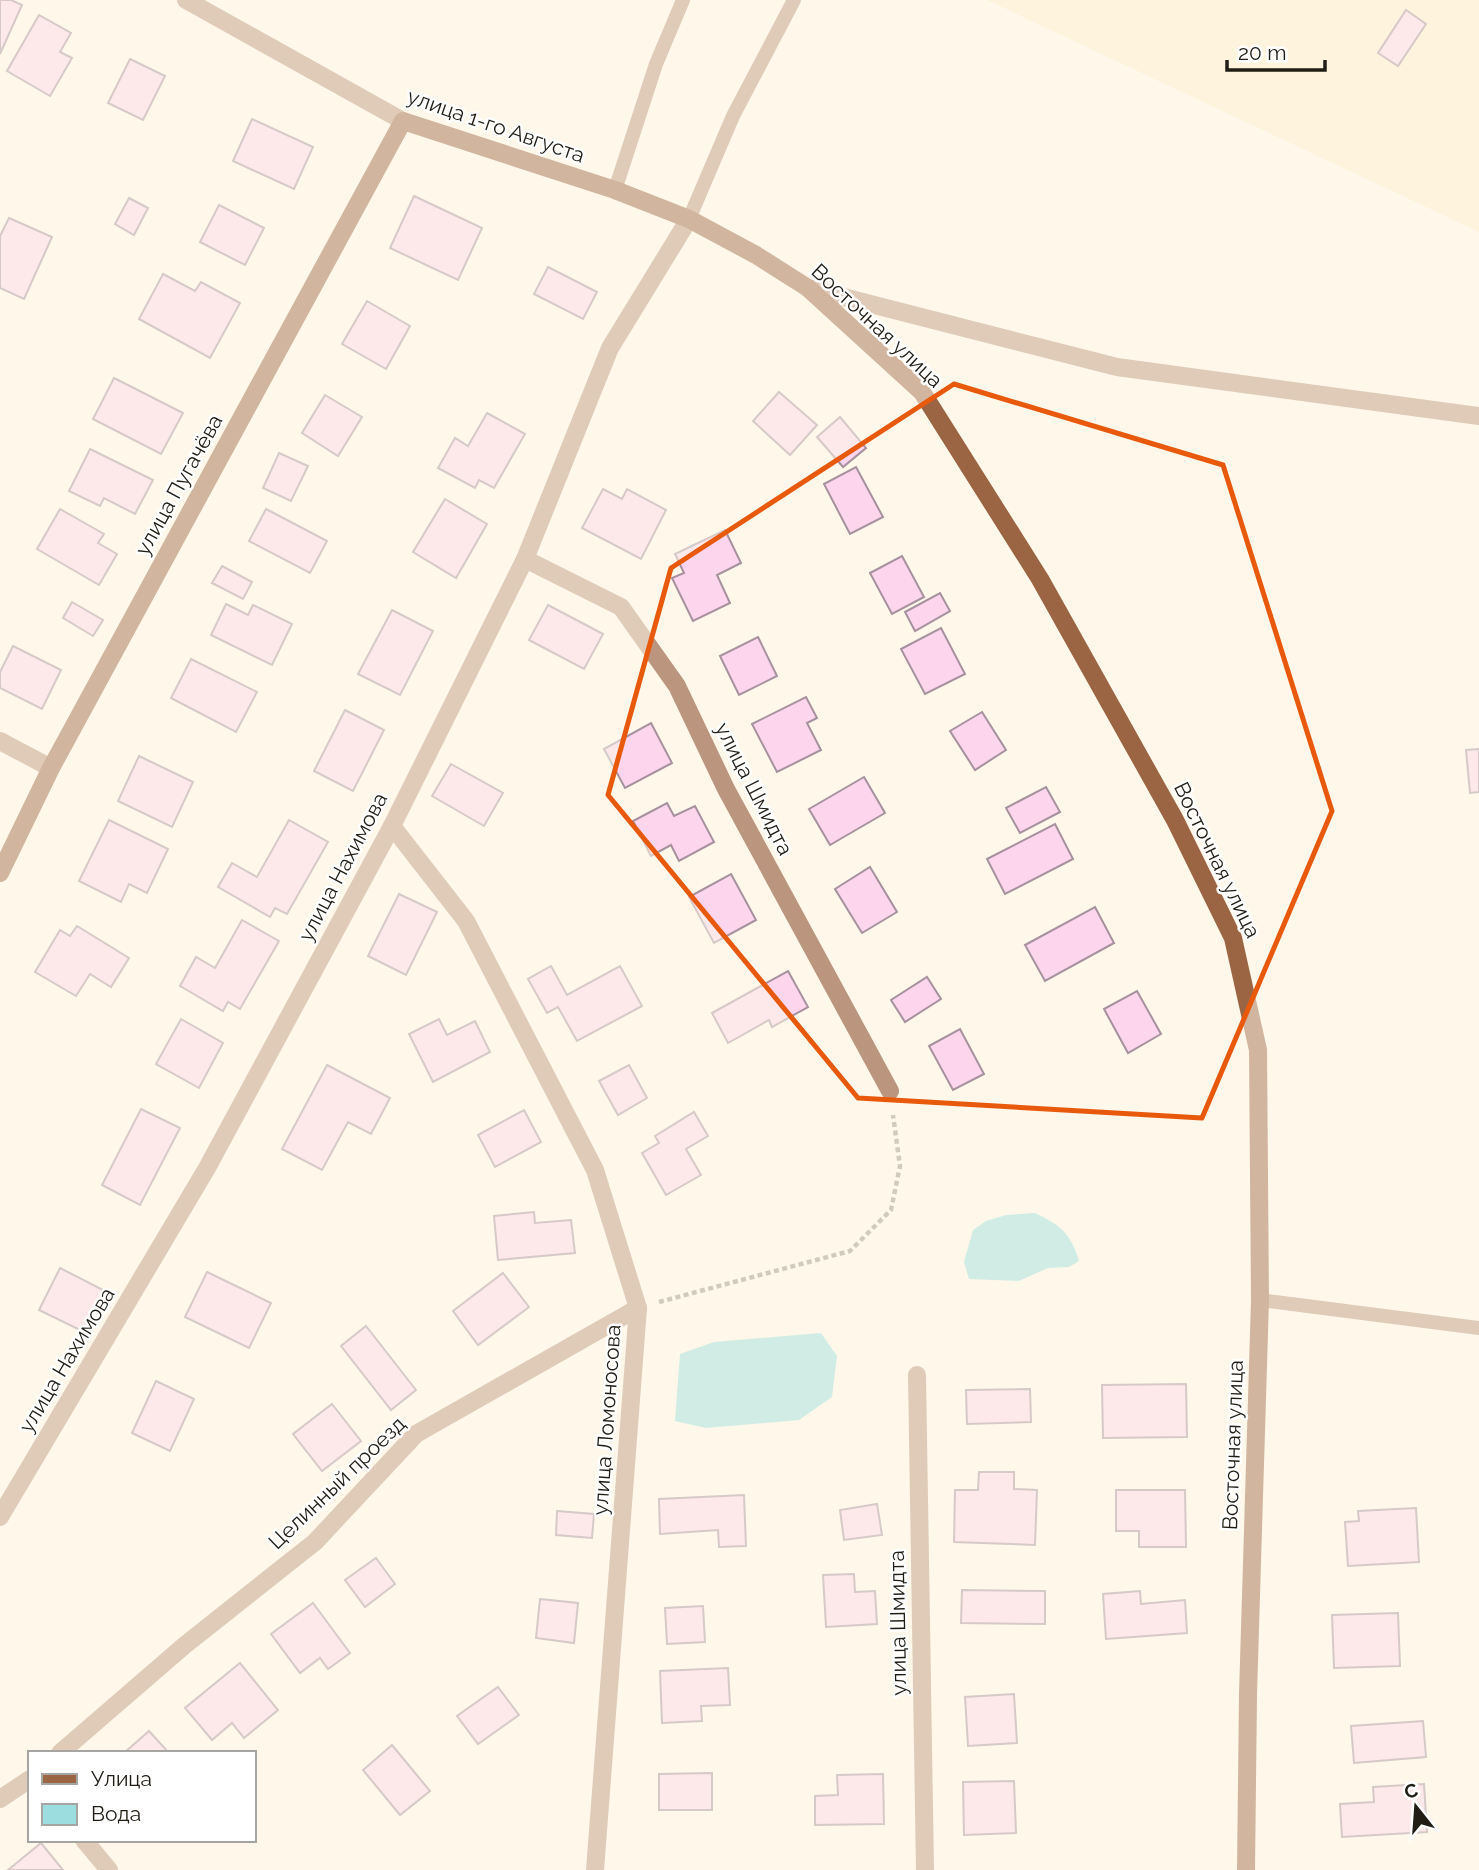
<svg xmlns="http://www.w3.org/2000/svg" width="1479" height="1870" font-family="Raleway,sans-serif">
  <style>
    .built { fill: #feefd1 }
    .water { fill: #9cdde0 }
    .building { fill: #fdd5ec; stroke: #a8919e; stroke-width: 2 }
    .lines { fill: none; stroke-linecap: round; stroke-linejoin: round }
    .path { stroke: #9c968b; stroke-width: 4.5; stroke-dasharray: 5 3.5; stroke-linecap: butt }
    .lane { stroke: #bc957e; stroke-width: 14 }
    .street { stroke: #bc957e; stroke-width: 18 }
    .secondary { stroke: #9b6543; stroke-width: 18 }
    .marked { fill: none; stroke: #e8590c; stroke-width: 5; stroke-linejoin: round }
    .labels { text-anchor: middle; stroke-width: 5; stroke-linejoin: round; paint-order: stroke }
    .street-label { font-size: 21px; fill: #211d15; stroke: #fff }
  </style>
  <rect width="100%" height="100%" fill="#fef7ea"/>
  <path class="built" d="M987,0H1479V232Z"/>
  <g class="water">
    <path d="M1035,1213C1060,1225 1071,1233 1079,1261L1069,1267L1048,1268L1019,1281L969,1279L964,1262L973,1230L986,1221L1006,1215Z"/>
    <path d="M821,1333L837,1356L832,1397L799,1420L706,1428L675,1421L680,1354L714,1342Z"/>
  </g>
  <g class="building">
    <path d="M0,0H11L22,5L0,54Z"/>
    <path d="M1406,10L1426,24L1398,66L1378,53Z"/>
    <path d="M39,15L71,33L60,52L72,58L50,96L7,71Z"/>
    <path d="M130,59L165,76L143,120L108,103Z"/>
    <path d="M252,119L313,147L294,189L233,161Z"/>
    <path d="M414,196L482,228L458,280L390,248Z"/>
    <path d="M129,198L148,208L134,235L115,224Z"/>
    <path d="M219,205L264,228L245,265L200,242Z"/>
    <path d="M9,218L52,237L24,299L0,288V236Z"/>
    <path d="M548,267L597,292L583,319L534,294Z"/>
    <path d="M163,274L195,291L201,282L240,303L210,358L139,319Z"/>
    <path d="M367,301L410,326L386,369L342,344Z"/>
    <path d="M114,378L183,413L161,454L93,419Z"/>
    <path d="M779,392L817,425L790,455L753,421Z"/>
    <path d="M325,395L362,417L338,456L302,433Z"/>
    <path d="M487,413L525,434L494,488L479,480L475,488L438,468L455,438L468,446Z"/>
    <path d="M840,417L866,448L843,467L817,437Z"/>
    <path d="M90,449L153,480L135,514L104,498L100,506L69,491Z"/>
    <path d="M279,453L308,466L291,501L263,488Z"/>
    <path d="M856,467L883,517L850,534L824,484Z"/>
    <path d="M603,489L622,499L627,489L666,510L641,559L582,528Z"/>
    <path d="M445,499L487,524L456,578L413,552Z"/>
    <path d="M60,509L104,534L98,543L117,554L99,585L37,549Z"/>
    <path d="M266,509L327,541L310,573L249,541Z"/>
    <path d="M725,530L741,563L717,575L730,603L693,621L672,578L684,573L675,554Z"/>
    <path d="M902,556L924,597L892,614L870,573Z"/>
    <path d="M222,566L252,582L243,599L212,583Z"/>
    <path d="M940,593L950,611L915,631L905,612Z"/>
    <path d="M72,602L103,620L93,636L63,618Z"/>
    <path d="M226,604L248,615L253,605L292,624L272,665L211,635Z"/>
    <path d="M548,605L603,634L584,669L529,640Z"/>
    <path d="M392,610L433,631L400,695L358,674Z"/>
    <path d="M941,628L965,674L925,694L901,649Z"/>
    <path d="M758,637L777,676L739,695L720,656Z"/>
    <path d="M13,646L61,670L42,709L0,688V672Z"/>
    <path d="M191,659L257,692L236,732L171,698Z"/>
    <path d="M806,697L817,718L807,723L821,750L777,772L752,724Z"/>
    <path d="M345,710L384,730L353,791L314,771Z"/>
    <path d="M982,712L1006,750L975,770L950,731Z"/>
    <path d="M651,723L672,763L625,788L604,749Z"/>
    <path d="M1479,749V792L1470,793L1466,750Z"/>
    <path d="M139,756L193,782L172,827L118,801Z"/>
    <path d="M451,764L503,793L484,826L432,796Z"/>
    <path d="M864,777L885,813L830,845L809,809Z"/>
    <path d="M1046,787L1060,812L1020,833L1006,808Z"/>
    <path d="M667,803L674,816L695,806L714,842L679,861L671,845L651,856L633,821Z"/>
    <path d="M109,820L168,849L147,893L129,884L121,902L79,881Z"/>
    <path d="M289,820L328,842L287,914L275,908L270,917L218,887L232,863L257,877Z"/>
    <path d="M1055,824L1073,859L1005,894L987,859Z"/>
    <path d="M870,867L897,912L862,933L835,889Z"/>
    <path d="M731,874L756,920L714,943L689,897Z"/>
    <path d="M399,894L437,912L406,975L368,956Z"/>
    <path d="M1095,907L1114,943L1045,981L1025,945Z"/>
    <path d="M242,920L279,941L240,1009L228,1002L223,1011L180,986L196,957L215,968Z"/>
    <path d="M77,926L129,958L111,987L90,974L76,996L35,972L60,930L70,936Z"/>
    <path d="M551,966L567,995L620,966L642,1006L577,1041L558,1007L547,1013L528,979Z"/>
    <path d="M788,971L808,1007L772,1027L769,1020L728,1043L712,1013Z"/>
    <path d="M927,977L941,999L905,1022L891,1000Z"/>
    <path d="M1137,991L1161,1034L1128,1053L1104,1009Z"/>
    <path d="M181,1019L223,1043L199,1088L156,1064Z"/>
    <path d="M439,1019L447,1035L475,1021L490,1052L433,1082L409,1034Z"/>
    <path d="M960,1029L984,1074L953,1090L929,1046Z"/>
    <path d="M327,1065L390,1098L371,1134L348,1122L322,1170L282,1149Z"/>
    <path d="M629,1065L647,1098L618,1115L599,1081Z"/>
    <path d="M141,1109L180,1128L140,1205L102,1185Z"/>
    <path d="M524,1110L541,1142L495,1167L478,1135Z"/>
    <path d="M694,1112L708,1136L686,1149L701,1175L666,1195L642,1153L659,1143L655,1136Z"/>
    <path d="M534,1212L535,1223L571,1220L575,1253L498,1260L494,1216Z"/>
    <path d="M60,1268L105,1291L84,1332L39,1310Z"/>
    <path d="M207,1272L271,1303L249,1348L185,1317Z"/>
    <path d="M503,1273L529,1307L478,1345L453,1311Z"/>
    <path d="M366,1326L416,1390L391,1410L341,1346Z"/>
    <path d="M156,1381L194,1399L170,1451L132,1433Z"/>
    <path d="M1186,1384L1187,1437L1103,1438L1102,1385Z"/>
    <path d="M1030,1389L1031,1422L967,1424L966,1390Z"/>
    <path d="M332,1404L361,1441L322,1471L293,1434Z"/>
    <path d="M979,1472H1014V1489L1037,1490L1035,1545L954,1542L955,1490H978Z"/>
    <path d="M1116,1490H1185L1186,1547H1139V1531H1116Z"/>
    <path d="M744,1495L746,1546L719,1547L718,1530L660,1534L659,1499Z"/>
    <path d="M877,1504L882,1535L844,1540L840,1510Z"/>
    <path d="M1416,1508L1419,1562L1348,1566L1345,1522L1359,1521L1358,1511Z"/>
    <path d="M557,1511L594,1514L592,1538L556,1535Z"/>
    <path d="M376,1558L395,1584L365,1607L345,1580Z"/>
    <path d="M854,1574L855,1592L875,1591L877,1624L826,1627L823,1575Z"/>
    <path d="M962,1590L1045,1591V1624L961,1623Z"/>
    <path d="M1140,1591L1141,1604L1185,1600L1187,1633L1106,1639L1103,1594Z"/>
    <path d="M540,1599L578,1603L574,1643L536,1638Z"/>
    <path d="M313,1603L350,1653L328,1669L320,1658L300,1673L271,1634Z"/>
    <path d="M703,1606L705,1642L667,1644L665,1608Z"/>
    <path d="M1398,1613L1400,1666L1334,1668L1332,1615Z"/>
    <path d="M240,1663L278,1710L244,1738L232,1723L212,1740L185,1708Z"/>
    <path d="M728,1668L730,1705L701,1706L702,1721L662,1723L660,1671Z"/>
    <path d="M498,1687L519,1715L478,1744L457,1716Z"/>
    <path d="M1014,1694L1017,1743L968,1746L965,1697Z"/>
    <path d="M1423,1721L1426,1757L1354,1763L1351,1726Z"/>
    <path d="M149,1731L169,1753H124Z"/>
    <path d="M392,1745L430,1791L400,1815L363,1770Z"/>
    <path d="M712,1773V1810H659V1774Z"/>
    <path d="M883,1774L884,1824L815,1825V1796L838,1795L837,1775Z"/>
    <path d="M1014,1781L1016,1833L964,1835L963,1782Z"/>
    <path d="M1424,1784L1427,1832L1342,1837L1340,1804L1374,1802L1373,1787Z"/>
    <path d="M41,1843L63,1870H8Z"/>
  </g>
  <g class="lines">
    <path class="path" d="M659,1302L850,1251L891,1210L900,1166L893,1115"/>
    <g class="lane">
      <path d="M615,190L656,64L683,0"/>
      <path d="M689,219L733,116L794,0"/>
      <path d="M1260,1300L1479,1328"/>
    </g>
    <g class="street">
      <path d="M186,0L403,121"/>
      <path d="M808,288L1117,367L1479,416"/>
      <path d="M525,559L621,607L677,686L726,789L890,1091"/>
      <path d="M0,741L51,768"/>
      <path d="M392,826L466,921L595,1170L638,1308L595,1870"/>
      <path d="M917,1375L925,1870"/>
      <path d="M0,1517L207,1168L392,826L525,559L610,348L689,219"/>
      <path d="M60,1753L185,1645L315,1542L416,1434L638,1308"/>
      <path d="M0,1799L30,1779"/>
      <path d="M84,1840L109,1870"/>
    </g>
    <path class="secondary" d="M0,873L51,768L403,121L615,190L689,219L756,255L808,288L922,392L1040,579L1175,820L1233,938L1258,1050L1260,1300L1248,1694L1246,1870"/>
  </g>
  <path d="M0 0H1479V1870H0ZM954,384L1223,465L1332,811L1202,1118L858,1098L608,795L671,568Z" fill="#fef7ea" fill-opacity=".55" fill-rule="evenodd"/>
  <path class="marked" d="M954,384L1223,465L1332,811L1202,1118L858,1098L608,795L671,568Z"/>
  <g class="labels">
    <g class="street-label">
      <text transform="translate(496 126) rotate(19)" y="7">улица 1-го Августа</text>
      <text transform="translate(877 326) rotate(43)" y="7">Восточная улица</text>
      <text transform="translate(179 485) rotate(-61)" y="7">улица Пугачёва</text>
      <text transform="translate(754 789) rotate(63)" y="7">улица Шмидта</text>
      <text transform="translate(1217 860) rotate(64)" y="7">Восточная улица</text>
      <text transform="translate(343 867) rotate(-62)" y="7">улица Нахимова</text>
      <text transform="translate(67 1360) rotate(-59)" y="7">улица Нахимова</text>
      <text transform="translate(607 1420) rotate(-86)" y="7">улица Ломоносова</text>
      <text transform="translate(1233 1445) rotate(-88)" y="7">Восточная улица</text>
      <text transform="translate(337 1483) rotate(-44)" y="7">Целинный проезд</text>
      <text transform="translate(898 1623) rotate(-91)" y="7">улица Шмидта</text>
    </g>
  </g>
  <rect x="28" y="1751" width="228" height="91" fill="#ffffff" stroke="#a6a5a1" stroke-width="2"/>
  <rect x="42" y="1774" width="35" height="10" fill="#9b6543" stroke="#a6a5a1" stroke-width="2"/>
  <text x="91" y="1786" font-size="21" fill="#211d15">Улица</text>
  <rect x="42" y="1804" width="35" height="21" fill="#9cdde0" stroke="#a6a5a1" stroke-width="2"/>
  <text x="91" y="1821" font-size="21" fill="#211d15">Вода</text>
  <g transform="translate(1416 1807) rotate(343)" stroke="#ffffff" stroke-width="5" paint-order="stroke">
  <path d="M0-5L12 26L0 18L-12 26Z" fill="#211d15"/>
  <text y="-10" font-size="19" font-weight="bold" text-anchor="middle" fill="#211d15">С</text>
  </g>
  <path d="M1227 60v10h98v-10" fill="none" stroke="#211d15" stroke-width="3.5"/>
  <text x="1238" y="60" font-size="21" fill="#211d15" stroke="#ffffff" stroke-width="5" paint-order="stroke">20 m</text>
</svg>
